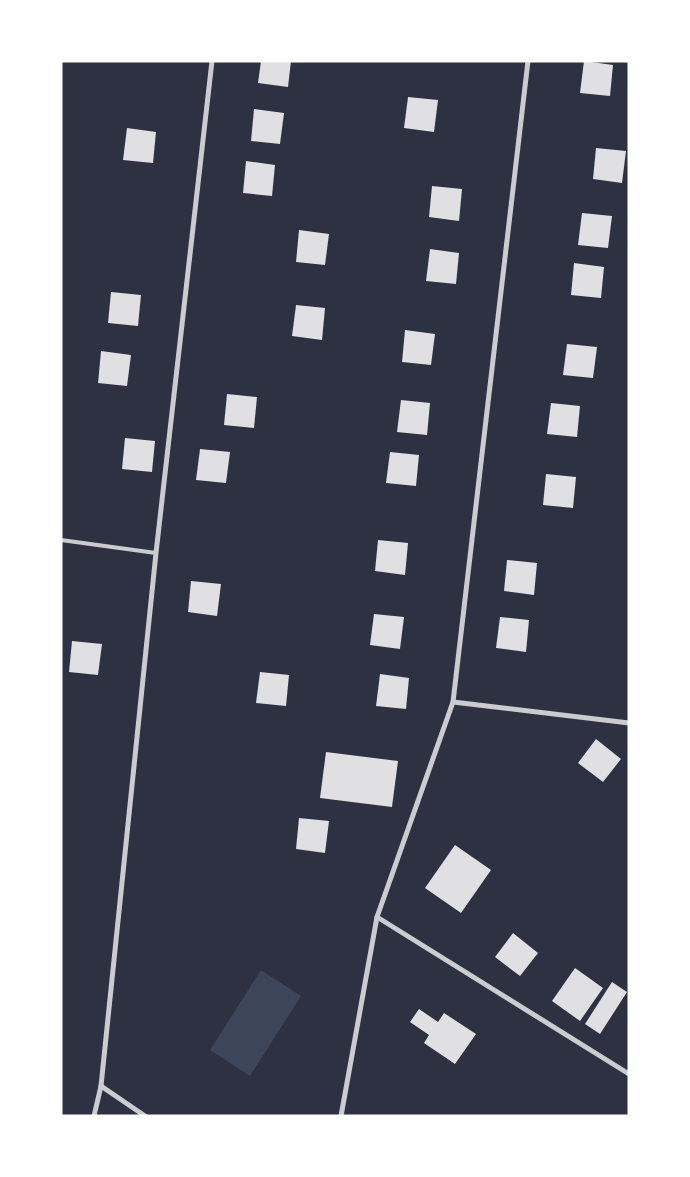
<svg xmlns="http://www.w3.org/2000/svg" width="690" height="1177" font-family="'Alegreya Sans',sans-serif">
  <style>
    .green { fill: #3c4559 }
    .building { fill: #e0e0e3 }
    .lines { fill: none; stroke-linecap: round; stroke-linejoin: round }
    .service { stroke: #caccd0; stroke-width: 4 }
    .minor { stroke: #caccd0; stroke-width: 5 }
  </style>
  <rect width="100%" height="100%" fill="#2d3142"/>
  <path class="green" d="M261,970L301,996L250,1076L210,1050Z"/>
  <g class="building">
    <path d="M261,61H291L288,87L258,83Z"/>
    <path d="M584,61L613,65L610,96L580,93Z"/>
    <path d="M408,97L438,100L434,132L404,128Z"/>
    <path d="M254,109L284,113L280,144L251,141Z"/>
    <path d="M127,128L156,132L153,163L123,160Z"/>
    <path d="M596,148L626,151L622,183L593,179Z"/>
    <path d="M246,161L275,165L272,196L243,193Z"/>
    <path d="M432,186L462,189L459,221L429,217Z"/>
    <path d="M582,213L612,216L608,248L578,245Z"/>
    <path d="M299,230L329,234L325,265L296,262Z"/>
    <path d="M430,249L459,253L456,284L426,281Z"/>
    <path d="M574,263L604,267L601,298L571,295Z"/>
    <path d="M111,292L141,295L138,326L108,323Z"/>
    <path d="M296,305L325,308L322,340L292,336Z"/>
    <path d="M405,330L435,334L431,365L402,362Z"/>
    <path d="M567,344L597,347L593,378L563,375Z"/>
    <path d="M101,351L131,355L127,386L98,383Z"/>
    <path d="M227,394L257,397L254,428L224,425Z"/>
    <path d="M401,400L430,403L427,435L397,432Z"/>
    <path d="M551,403L580,406L577,437L547,434Z"/>
    <path d="M125,438L155,441L152,472L122,469Z"/>
    <path d="M200,449L230,452L226,483L196,480Z"/>
    <path d="M390,452L419,455L416,486L386,483Z"/>
    <path d="M546,474L576,477L573,508L543,505Z"/>
    <path d="M378,540L408,543L405,575L375,571Z"/>
    <path d="M507,560L537,563L534,595L504,591Z"/>
    <path d="M191,581L221,584L217,616L188,612Z"/>
    <path d="M374,614L404,617L400,649L370,645Z"/>
    <path d="M500,617L529,620L526,652L496,648Z"/>
    <path d="M72,641L102,644L98,675L69,672Z"/>
    <path d="M260,672L289,675L286,706L256,703Z"/>
    <path d="M380,674L409,678L406,709L376,706Z"/>
    <path d="M596,739L621,759L603,782L578,763Z"/>
    <path d="M326,752L398,761L392,807L320,798Z"/>
    <path d="M299,818L329,821L325,853L296,849Z"/>
    <path d="M455,845L491,870L461,913L425,888Z"/>
    <path d="M513,933L538,953L520,976L495,957Z"/>
    <path d="M575,968L603,988L580,1021L552,1001Z"/>
    <path d="M612,982L627,992L600,1034L585,1024Z"/>
    <path d="M419,1009L438,1022L444,1013L476,1034L455,1064L424,1043L429,1035L410,1022Z"/>
  </g>
  <g class="lines">
    <path class="service" d="M61,540L156,553"/>
    <g class="minor">
      <path d="M453,702L629,723"/>
      <path d="M377,917L629,1074"/>
      <path d="M101,1086L145,1116"/>
      <path d="M94,1116L101,1086L156,553L212,61"/>
      <path d="M341,1116L377,917L453,702L528,61"/>
    </g>
  </g>
  <rect width="690" height="1177" fill="none" stroke="#ffffff" stroke-width="125"/>
</svg>
